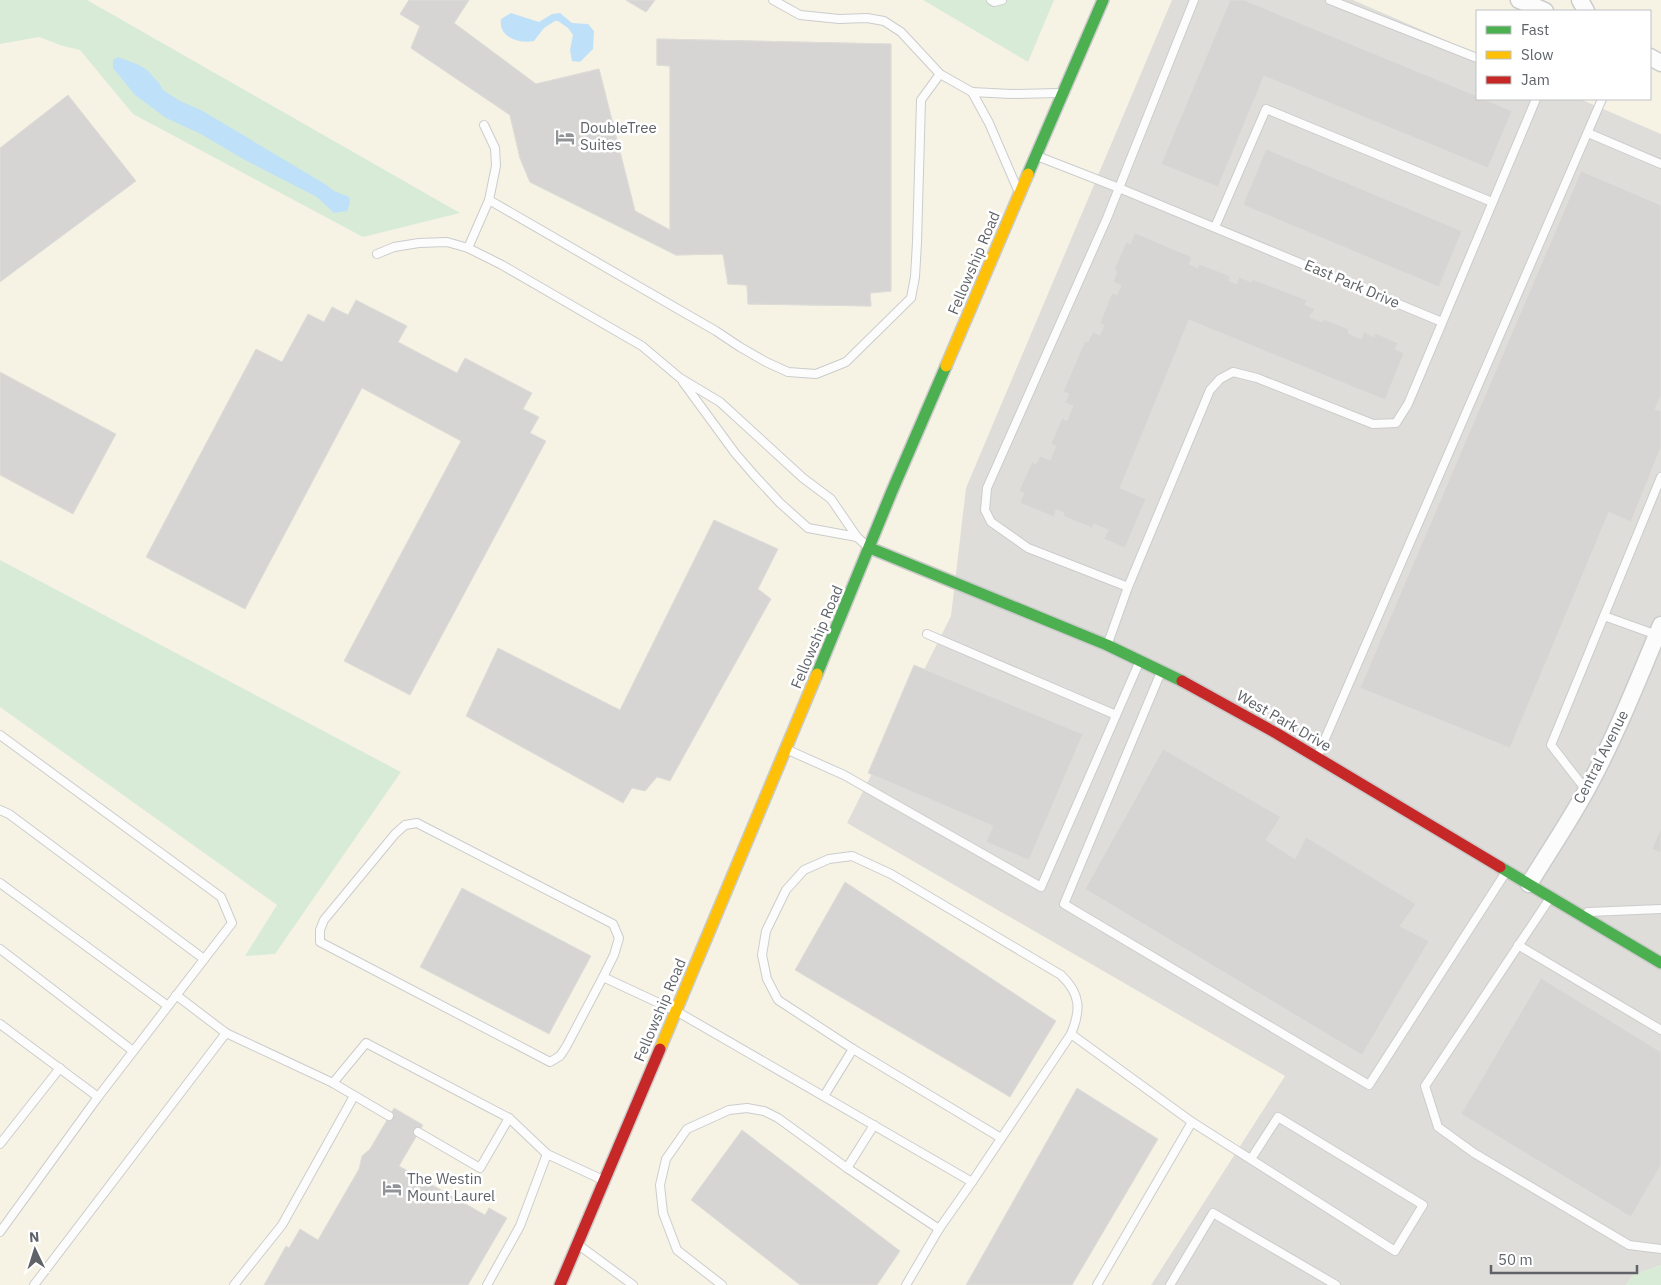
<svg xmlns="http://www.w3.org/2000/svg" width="1661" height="1285" font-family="'IBM Plex Sans',sans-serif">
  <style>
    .commercial { fill: #f7f3e4; fill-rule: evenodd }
    .industrial { fill: #dfddda }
    .green { fill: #d8ebd6 }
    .water { fill: #bfe0f9 }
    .building { fill: #d6d5d3; stroke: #deddd9; fill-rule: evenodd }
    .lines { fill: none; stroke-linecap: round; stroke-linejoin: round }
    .lane-casing { stroke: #cbcccc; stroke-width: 10 }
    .street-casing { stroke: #cbcccc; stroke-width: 19 }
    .fast-casing { stroke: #cacacb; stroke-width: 14 }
    .slow-casing { stroke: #cacacb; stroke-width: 14 }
    .jam-casing { stroke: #cacacb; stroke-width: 14 }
    .lane { stroke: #fdfcfc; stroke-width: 8 }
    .street { stroke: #fdfcfc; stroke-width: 16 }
    .fast { stroke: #4caf50; stroke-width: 11 }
    .slow { stroke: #ffc107; stroke-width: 11 }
    .jam { stroke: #c62828; stroke-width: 11 }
    .labels { text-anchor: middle; stroke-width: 5; stroke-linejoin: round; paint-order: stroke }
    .poi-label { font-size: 15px; fill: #5f6368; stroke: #fff; text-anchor: start }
    .street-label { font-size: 15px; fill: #5f6368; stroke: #fff }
  </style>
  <rect width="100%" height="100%" fill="#efeeea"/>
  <path class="commercial" d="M23,0H1661V1285H0V19ZM1477,11H1650V99H1477Z"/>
  <path class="industrial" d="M1172,0H1353L1477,54V99H1580L1661,134V1265L1633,1275L1626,1285H1151L1285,1076L847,823L951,616L966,488Z"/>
  <g class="green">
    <path d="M0,0H87L460,213L363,237L133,114L80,50L63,46L39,37L0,44Z"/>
    <path d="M923,0H1054L1028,62Z"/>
    <path d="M0,560L401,772L275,954L245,956L277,905L0,707Z"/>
    <path d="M1661,1265V1285H1626L1633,1275Z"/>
  </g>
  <g class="water">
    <path d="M511,13L539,22L552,14L560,13L572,23L588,24L594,31L593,49L580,62L572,61L570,50L573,35L568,28L558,21H555L544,28L534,41C519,44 498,37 501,19Z"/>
    <path d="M118,57L139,65L147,70L159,83L163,90L180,101L201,110L325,184L334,191L349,197L350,203L347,211L334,213L317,197L243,159L201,134L166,118L135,95L113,68V60Z"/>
  </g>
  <g class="building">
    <path d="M409,0H469L454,23L536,84L599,69L635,211L670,230V66L657,65V39L891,44V291L870,293L871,306L748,304L747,285L728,284L723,254L676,255L530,182L520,158L510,115L411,48L420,26L400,14ZM722,81L840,82L839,225L818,224L817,183L761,181L756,226L722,229Z"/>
    <path d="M409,0H469L454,23L536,84L599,69L635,211L670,230V66L657,65V39L891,44V291L870,293L871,306L748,304L747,285L728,284L723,254L676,255L530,182L520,158L510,115L411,48L420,26L400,14Z"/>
    <path d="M626,0H655L646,12Z"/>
    <path d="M626,0H655L646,12Z"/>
    <path d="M1230,0H1244L1477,96V99H1483L1512,111L1488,168L1264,76L1218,187L1161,164Z"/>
    <path d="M68,95L136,181L0,282V148Z"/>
    <path d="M1266,149L1462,231L1439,287L1243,205Z"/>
    <path d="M1581,171L1661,205V396L1655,409L1661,411V447L1631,522L1609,512L1510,748L1360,688Z"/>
    <path d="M1135,233L1192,257L1189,264L1198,268L1199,264L1230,276L1229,281L1237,284L1239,277L1251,282L1252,279L1307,300L1305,305L1315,309L1309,317L1322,322L1323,319L1349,329L1348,333L1361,339L1364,332L1374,337L1375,333L1398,343L1395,349L1404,353L1385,400L1189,320L1120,488L1146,499L1125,548L1104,539L1108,530L1094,524L1092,528L1063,516L1064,513L1056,510L1054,517L1020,503L1024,493L1019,491L1032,462L1036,464L1040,456L1050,460L1056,446L1051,444L1062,418L1067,421L1073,406L1065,403L1069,394L1063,392L1085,341L1088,342L1093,332L1100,335L1104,325L1100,323L1112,293L1117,295L1121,285L1113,282L1117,271L1114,270L1126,242L1130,244Z"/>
    <path d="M356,300L407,326L398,342L457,373L465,358L532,393L523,409L539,417L530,433L546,441L410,695L344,661L461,441L362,388L245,609L146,557L256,349L282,362L308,314L324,322L332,307L348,315Z"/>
    <path d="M0,372L116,434L73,514L0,475Z"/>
    <path d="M714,520L778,549L758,589L771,599L670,781L657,777L645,791L632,788L623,803L466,716L498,648L620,710Z"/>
    <path d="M914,665L1083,734L1029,860L986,842L993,826L868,773Z"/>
    <path d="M1163,749L1281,817L1266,840L1295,859L1306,837L1416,904L1400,926L1429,941L1362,1055L1085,889Z"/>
    <path d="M1661,828V853L1652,849Z"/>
    <path d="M845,882L1056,1021L1010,1097L795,970Z"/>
    <path d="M462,888L591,956L549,1034L420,967Z"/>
    <path d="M1541,978L1661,1052V1165L1631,1217L1461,1114Z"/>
    <path d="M1077,1088L1158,1139L1072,1285H966Z"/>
    <path d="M394,1108L423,1125L399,1166L485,1215L489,1208L507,1218L468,1285H264L286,1246L289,1248L300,1229L318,1240L359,1169L362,1156L370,1149Z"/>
    <path d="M742,1130L900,1251L877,1285H800L691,1200Z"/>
  </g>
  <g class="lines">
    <g class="lane-casing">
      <g id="lane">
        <path d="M991,0L994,2L1002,0"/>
        <path d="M1330,0L1477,58"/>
        <path d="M940,74L972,92"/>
        <path d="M484,125L495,148L496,166L489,200L716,331L740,347L766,362L788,372L816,374L846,362L911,298L915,277L917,242L921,100L940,74L901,32L884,21L867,18L839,19L800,15L773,0"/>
        <path d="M1588,133L1661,164"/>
        <path d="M1037,156L1119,188L1442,322"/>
        <path d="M1017,188L989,123L972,92L1011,94L1059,93"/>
        <path d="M1215,227L1266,109L1492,202"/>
        <path d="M468,248L489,200"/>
        <path d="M377,254L394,247L419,243L447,242L468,248L502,265L642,346L680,378L720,402L803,478L831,499L857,537L868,547"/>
        <path d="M683,382L735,453L754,475L780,503L808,528L857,537"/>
        <path d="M1128,587L1028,548L991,522L985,510L987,488L1107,218L1194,0"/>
        <path d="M1604,616L1657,635"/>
        <path d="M927,634L1116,715"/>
        <path d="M1108,643L1128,587L1210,390L1220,379L1233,372L1257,378L1373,424L1396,423L1408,404L1536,99"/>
        <path d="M1161,672L1064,904L1369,1085L1506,872"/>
        <path d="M0,735L221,897L232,923L98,1097L0,1232"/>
        <path d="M788,750L844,775L1041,887L1139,663"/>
        <path d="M1318,755L1602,99"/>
        <path d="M1586,790L1551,745L1661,477"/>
        <path d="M0,810L9,814L204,959"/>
        <path d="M417,823L613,924L619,938L614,955L603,977L566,1047L560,1056L550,1062L320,942V930L324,920L395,834L405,825Z"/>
        <path d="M0,883L168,1006"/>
        <path d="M1550,898L1425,1086L1438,1127L1474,1153L1629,1245L1661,1249"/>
        <path d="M1588,912L1661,909"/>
        <path d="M1518,945L1661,1030"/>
        <path d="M0,949L133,1051"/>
        <path d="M603,977L676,1011L972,1182L939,1229L906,1285"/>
        <path d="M176,995L226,1033"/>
        <path d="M0,1024L98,1097"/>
        <path d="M853,1049L778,1000L767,979L762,955L766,931L786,890L804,870L829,859L852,856L891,874L1061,975C1081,994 1081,1010 1071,1034"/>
        <path d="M333,1083L389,1116"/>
        <path d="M824,1096L853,1049L1001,1138"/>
        <path d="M1192,1122L1395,1251L1423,1205L1278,1117L1251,1159"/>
        <path d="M418,1132L480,1168L509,1118"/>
        <path d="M0,1144L60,1068"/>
        <path d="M847,1168L874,1125"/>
        <path d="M972,1182L1071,1034L1192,1122L1097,1285"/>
        <path d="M580,1246L633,1285"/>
        <path d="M34,1285L226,1033L333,1083L366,1043L509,1118L547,1154L603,1180"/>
        <path d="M234,1285L282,1225L354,1096"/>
        <path d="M487,1285L520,1226L547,1154"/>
        <path d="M722,1285L677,1250L663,1213L660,1185L666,1159L687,1129L729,1110L747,1108L764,1111L778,1118L847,1168L939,1229"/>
        <path d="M1170,1285L1213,1213L1336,1285"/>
      </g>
    </g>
    <g class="street-casing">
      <g id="street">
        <path d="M1519,0L1545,11"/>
        <path d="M1580,0L1586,11"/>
        <path d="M1650,57L1661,63"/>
        <path d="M1529,884C1548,853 1569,822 1587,789C1616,736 1638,680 1661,625"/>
      </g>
    </g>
    <g class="fast-casing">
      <g id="fast">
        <path d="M1028,174L1103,0"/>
        <path d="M870,548L1107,645L1182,681"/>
        <path d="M817,674L892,491L946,366"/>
        <path d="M1500,867L1661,963"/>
      </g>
    </g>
    <g class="slow-casing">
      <g id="slow">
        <path d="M946,366L1028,174"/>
        <path d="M660,1049L817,674"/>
      </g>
    </g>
    <g class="jam-casing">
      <g id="jam">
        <path d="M1182,681L1276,733L1500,867"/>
        <path d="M560,1285L660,1049"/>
      </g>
    </g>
    <use href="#lane" class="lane"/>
    <use href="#street" class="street"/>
    <use href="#fast" class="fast"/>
    <use href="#slow" class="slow"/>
    <use href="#jam" class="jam"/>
  </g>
  <defs>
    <g id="hotel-bare" transform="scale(1.5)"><path d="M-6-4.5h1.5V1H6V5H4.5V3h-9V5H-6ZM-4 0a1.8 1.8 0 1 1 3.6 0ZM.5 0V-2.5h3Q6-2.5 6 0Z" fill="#919496" stroke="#fff" stroke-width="2.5" paint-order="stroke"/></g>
  </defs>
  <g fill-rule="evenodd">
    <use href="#hotel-bare" x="565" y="137"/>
    <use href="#hotel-bare" x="392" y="1188"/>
  </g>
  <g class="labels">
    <g class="poi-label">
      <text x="580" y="133">DoubleTree<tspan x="580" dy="17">Suites</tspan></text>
      <text x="407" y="1184">The Westin<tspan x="407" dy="17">Mount Laurel</tspan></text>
    </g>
    <g class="street-label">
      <text transform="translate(974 263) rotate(-67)" y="5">Fellowship Road</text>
      <text transform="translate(1352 284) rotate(23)" y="5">East Park Drive</text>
      <text transform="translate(817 637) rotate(-67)" y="5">Fellowship Road</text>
      <text transform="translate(1284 721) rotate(30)" y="5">West Park Drive</text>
      <text transform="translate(1601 757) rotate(-63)" y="5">Central Avenue</text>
      <text transform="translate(660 1010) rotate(-67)" y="5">Fellowship Road</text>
    </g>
  </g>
  <rect x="1476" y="10" width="175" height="90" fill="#ffffff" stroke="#bfc1c3"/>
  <rect x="1486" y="26" width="25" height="8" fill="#4caf50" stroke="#bfc1c3"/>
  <text x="1521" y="35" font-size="15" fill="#5f6368">Fast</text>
  <rect x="1486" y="51" width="25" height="8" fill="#ffc107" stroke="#bfc1c3"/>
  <text x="1521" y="60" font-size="15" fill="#5f6368">Slow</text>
  <rect x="1486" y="76" width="25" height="8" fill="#c62828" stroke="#bfc1c3"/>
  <text x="1521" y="85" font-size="15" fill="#5f6368">Jam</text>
  <g transform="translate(35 1250) rotate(356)" stroke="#ffffff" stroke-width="4" paint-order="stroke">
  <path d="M0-4L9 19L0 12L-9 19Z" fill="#5f6368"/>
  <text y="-8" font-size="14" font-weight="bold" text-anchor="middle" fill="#5f6368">N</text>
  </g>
  <path d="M1491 1265v8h146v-8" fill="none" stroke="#5f6368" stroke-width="2.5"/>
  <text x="1498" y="1265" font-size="15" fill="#5f6368" stroke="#ffffff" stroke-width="4" paint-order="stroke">50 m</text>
</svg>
